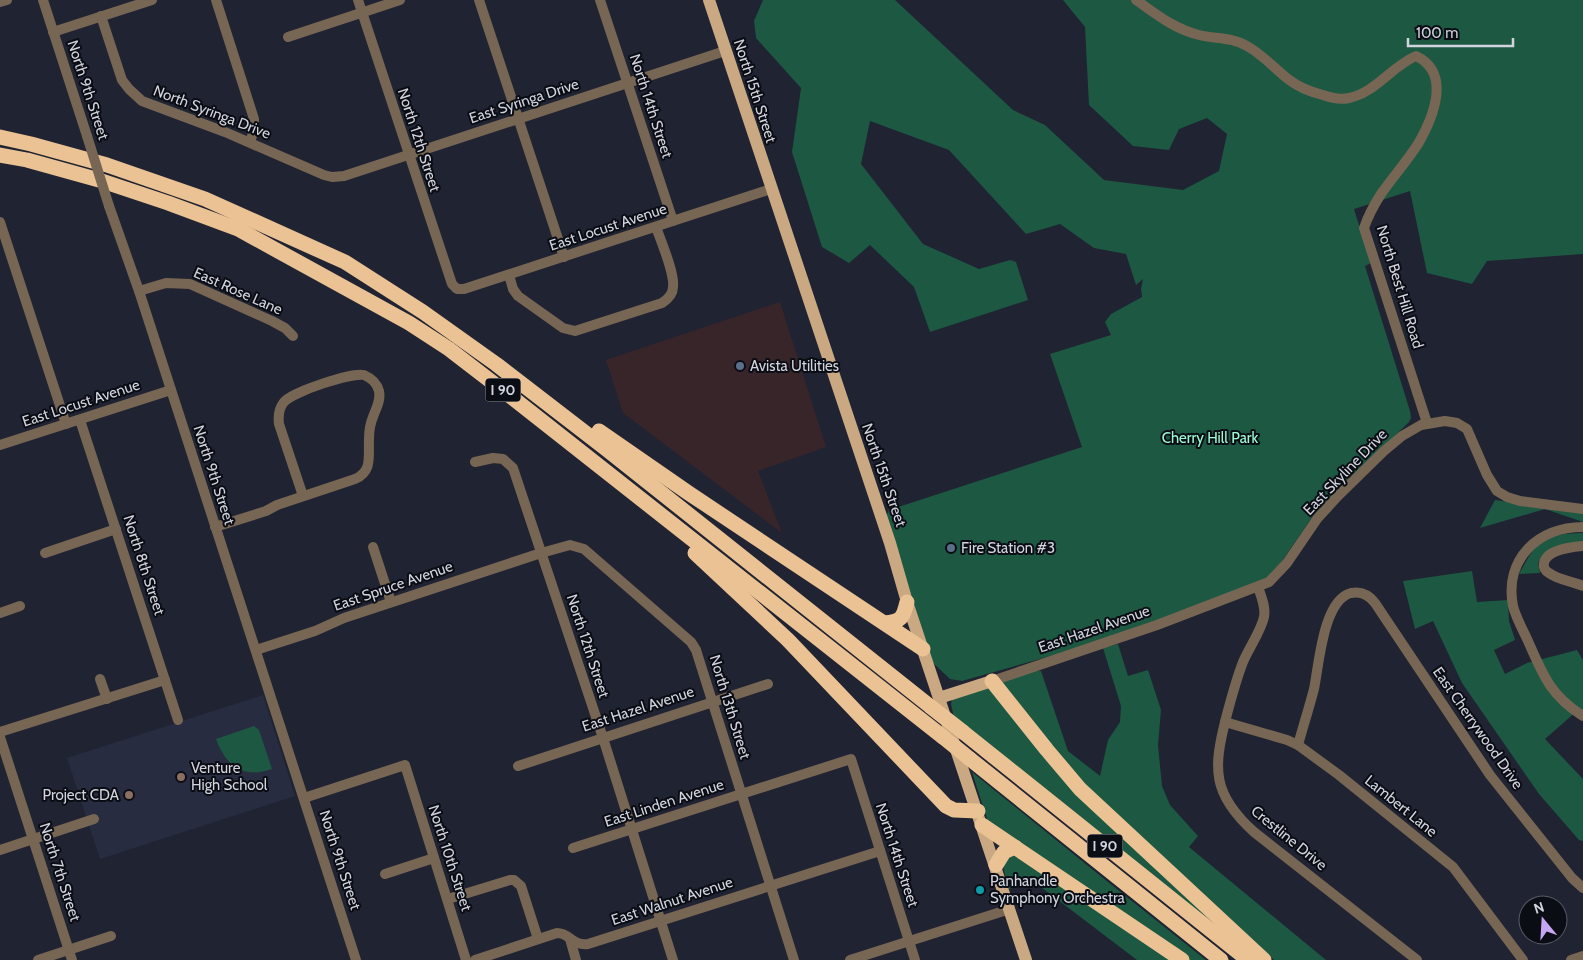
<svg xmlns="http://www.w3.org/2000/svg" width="1583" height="960" font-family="Cabin,sans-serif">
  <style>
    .built { fill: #282c41 }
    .industrial { fill: #382529 }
    .green { fill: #1c5842 }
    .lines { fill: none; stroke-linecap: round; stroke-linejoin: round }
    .minor { stroke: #766653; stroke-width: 10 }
    .major { stroke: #caa881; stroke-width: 12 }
    .highway { stroke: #ebc293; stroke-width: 15 }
    .minor-bridge { stroke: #766653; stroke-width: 10 }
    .highway-bridge { stroke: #ebc293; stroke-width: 15 }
    .service-dot { fill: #5c6f8a; stroke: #0b0d14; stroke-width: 2 }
    .education-dot { fill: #8d6e63; stroke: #0b0d14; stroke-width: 2 }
    .culture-dot { fill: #0f9aa8; stroke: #0b0d14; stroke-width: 2 }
    .labels { text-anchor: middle; stroke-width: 4; stroke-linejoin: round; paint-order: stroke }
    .shield { fill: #0b0d14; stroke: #9698a1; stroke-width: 1 }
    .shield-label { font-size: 14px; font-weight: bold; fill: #d1d3dd }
    .street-label { font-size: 15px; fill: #d1d3dd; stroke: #0b0d14 }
    .poi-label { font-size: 15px; fill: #d1d3dd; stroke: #0b0d14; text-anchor: start }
    .park-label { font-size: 15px; fill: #9cfbd2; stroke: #0b0d14 }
  </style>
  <rect width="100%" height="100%" fill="#202332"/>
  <path class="built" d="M263,695L295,796L100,859L67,758Z"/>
  <path class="industrial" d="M780,302L826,447L758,471L782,533L623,413L606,360Z"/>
  <g class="green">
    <path d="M763,0H895L1013,110L1045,125L1104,180L1183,190L1219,171L1227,134L1207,118L1179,129L1169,150L1133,146L1089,105L1085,27L1063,0H1583V254L1487,261L1472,284L1427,273L1410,191L1354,209L1371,263L1365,266L1410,411L1411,418L1409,422L1312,517L1274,573L1265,580L1163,619L1054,655L962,681L950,679L932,662L886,516L889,510L1082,447L1050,354L1111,335L1105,322L1111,314L1142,297L1141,289L1143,279L1136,285L1126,254L1094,248L1060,224L1026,234L949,150L870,121L861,164L923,244L979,269L1010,260L1016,262L1028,300L930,332L914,287L870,245L849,263L822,247L792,152L801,88L756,38L754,21Z"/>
    <path d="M1495,500L1583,512V522L1545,509L1480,528Z"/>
    <path d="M1583,533V543L1545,553L1538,563L1540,573L1519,574C1538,539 1543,534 1583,533Z"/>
    <path d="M1472,571L1477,602L1508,600L1509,621L1515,640L1494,650L1505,674L1527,663L1577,650L1583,660V714L1578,710L1545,739L1583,779V841L1579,840L1539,794L1462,683L1433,621L1415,629L1403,581Z"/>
    <path d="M1118,644L1128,676L1148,670L1161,710L1158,745L1162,786L1170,805L1198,836L1189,847L1326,960H1274L1104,807L1058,757L1000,681L1033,670L1041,671L1068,751L1100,776L1108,740L1120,722L1121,706L1103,648Z"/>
    <path d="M986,687L997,695L1153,864L1215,925L954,718L951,704L952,699Z"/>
    <path d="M254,726L259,730L272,769C243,779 226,766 216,739Z"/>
    <path d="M972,772L1103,878L1206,960H1189L1133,923L988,822Z"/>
    <path d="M1011,853L1175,960H1137L1033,881L1009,889L1004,871L1003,861Z"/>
  </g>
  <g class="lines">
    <g class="minor">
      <path d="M43,0L87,136"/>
      <path d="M216,0L254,119V130L250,142"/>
      <path d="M358,0L452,284L457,289H464L771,189"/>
      <path d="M479,0L564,257"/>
      <path d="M600,0L673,221"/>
      <path d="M1136,0C1156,14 1174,29 1199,35C1215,39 1232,37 1247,46C1263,55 1274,68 1288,79C1298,87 1311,92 1323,95C1331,98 1340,100 1349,98C1375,93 1392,66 1416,56C1452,73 1433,118 1418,144C1407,161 1393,177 1381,194C1374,205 1368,216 1364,228L1427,423"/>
      <path d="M0,2L7,0"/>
      <path d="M101,16L122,80L129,89L142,101L225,132L324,175L332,177L344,176L725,51"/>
      <path d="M53,32L152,0"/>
      <path d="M288,37L400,0"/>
      <path d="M109,206L139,291L356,960"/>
      <path d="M0,222L66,424"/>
      <path d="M509,275L513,289L518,296L563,328L575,331L662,303C668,299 673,294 673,287C675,274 661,241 656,227"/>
      <path d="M139,291L166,283L190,284L272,321L285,328L293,336"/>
      <path d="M80,420L178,720"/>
      <path d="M0,445L171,390"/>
      <path d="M475,462L493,458L503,459L513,468L603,738L673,960"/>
      <path d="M215,527L266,511L277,505L355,479C373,471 368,456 369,439C369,431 370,424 373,417C376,408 381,401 379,391C377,383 371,378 364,375C352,372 292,392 284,402C279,408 278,416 279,424L303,496"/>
      <path d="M1583,527C1538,527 1504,559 1513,606C1516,618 1523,630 1528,641C1543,675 1550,695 1583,716"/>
      <path d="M1583,546C1572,547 1547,549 1544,563C1543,567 1545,571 1549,573C1558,580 1572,581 1583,586"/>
      <path d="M373,547L391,602"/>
      <path d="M45,553L116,529"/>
      <path d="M1258,587C1261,596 1266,607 1264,617C1261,631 1249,648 1243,662C1236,680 1231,699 1226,718C1213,769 1212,794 1254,832L1417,960"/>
      <path d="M0,613L20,606"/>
      <path d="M256,650L315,631L344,618L541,553L570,545L584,549L691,642L696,650L794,960"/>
      <path d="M100,679L107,699"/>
      <path d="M992,681L1157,625L1269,582L1287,563L1317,519L1337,497L1384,451L1402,436L1421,425L1445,421L1457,423L1467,429L1487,475L1497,491L1507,497L1520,501L1583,509"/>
      <path d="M1225,722L1287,740L1298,745L1339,775L1453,867L1523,960"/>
      <path d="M0,732L165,680"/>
      <path d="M0,737L72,960"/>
      <path d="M1298,745C1303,727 1309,708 1314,689C1319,665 1323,600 1351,593C1361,591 1369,595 1375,603L1490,775L1572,878L1583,888"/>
      <path d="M518,766L768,684"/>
      <path d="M304,798L405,765L466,960"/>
      <path d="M573,848L851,759L915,960"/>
      <path d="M0,850L94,819"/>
      <path d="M385,874L434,858"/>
      <path d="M448,899L510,880H514L521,886L538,939"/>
      <path d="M570,939L576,960"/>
      <path d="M38,960L111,936"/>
      <path d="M475,960L557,933C570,933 572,946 588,944L880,851"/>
      <path d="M850,960L1010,909"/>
      <path d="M1571,960L1583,956"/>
    </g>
    <g class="major">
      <path d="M709,0L890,543L907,602L1026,960"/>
      <path d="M939,698L992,681"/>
    </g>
    <g class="highway">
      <path d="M0,137L31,144L107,165L205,199L345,262L423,312L496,364L605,448L931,707"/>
      <path d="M0,155L27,160L99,180L168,203L238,229L409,323L449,349L514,399L943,737"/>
      <path d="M599,431L690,494L923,649"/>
      <path d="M695,553L788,640L946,806L954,810L978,811"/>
      <path d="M885,623C902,621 903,618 907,602"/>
      <path d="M992,681L1047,750L1080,789L1264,960"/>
      <path d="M963,732L1248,960"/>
      <path d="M970,759L1221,960"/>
      <path d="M982,825L1182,960"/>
      <path d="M996,865L1004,852L1015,847"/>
    </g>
    <path class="minor-bridge" d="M87,136L109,206"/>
    <g class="highway-bridge">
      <path d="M931,707L963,732"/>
      <path d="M943,737L970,759"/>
    </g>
  </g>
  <g class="service-dot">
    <circle cx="740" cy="366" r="5"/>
    <circle cx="951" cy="548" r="5"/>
  </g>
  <g class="education-dot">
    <circle cx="181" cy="777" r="5"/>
    <circle cx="129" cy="795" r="5"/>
  </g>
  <circle class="culture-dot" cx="980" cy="890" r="5"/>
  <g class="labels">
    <g class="shield">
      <rect x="485.5" y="378.5" width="35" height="23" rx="4"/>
      <rect x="1087.5" y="834.5" width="35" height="23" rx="4"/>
    </g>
    <g class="shield-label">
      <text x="503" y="395">I 90</text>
      <text x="1105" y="851">I 90</text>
    </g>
    <g class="street-label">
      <text transform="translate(88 90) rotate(72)" y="5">North 9th Street</text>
      <text transform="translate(755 91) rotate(72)" y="5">North 15th Street</text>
      <text transform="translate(524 101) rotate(-18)" y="5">East Syringa Drive</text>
      <text transform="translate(651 106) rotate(72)" y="5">North 14th Street</text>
      <text transform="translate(212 112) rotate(21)" y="5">North Syringa Drive</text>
      <text transform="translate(419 140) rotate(72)" y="5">North 12th Street</text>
      <text transform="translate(608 227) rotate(-18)" y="5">East Locust Avenue</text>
      <text transform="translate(1400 287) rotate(73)" y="5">North Best Hill Road</text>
      <text transform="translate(238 291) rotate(24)" y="5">East Rose Lane</text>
      <text transform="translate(81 403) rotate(-18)" y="5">East Locust Avenue</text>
      <text transform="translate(1345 472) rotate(-46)" y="5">East Skyline Drive</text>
      <text transform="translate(214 475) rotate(72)" y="5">North 9th Street</text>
      <text transform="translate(884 475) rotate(71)" y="5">North 15th Street</text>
      <text transform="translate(144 565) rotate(72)" y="5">North 8th Street</text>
      <text transform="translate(393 586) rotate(-19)" y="5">East Spruce Avenue</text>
      <text transform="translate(1094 629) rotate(-19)" y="5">East Hazel Avenue</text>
      <text transform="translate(588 646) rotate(72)" y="5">North 12th Street</text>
      <text transform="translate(730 707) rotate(73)" y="5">North 13th Street</text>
      <text transform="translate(638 709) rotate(-18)" y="5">East Hazel Avenue</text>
      <text transform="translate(1478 728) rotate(55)" y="5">East Cherrywood Drive</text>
      <text transform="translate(664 803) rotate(-18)" y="5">East Linden Avenue</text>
      <text transform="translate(1401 806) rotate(39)" y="5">Lambert Lane</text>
      <text transform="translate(1289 838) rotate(39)" y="5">Crestline Drive</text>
      <text transform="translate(897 855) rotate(72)" y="5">North 14th Street</text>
      <text transform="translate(450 858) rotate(72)" y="5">North 10th Street</text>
      <text transform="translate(340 860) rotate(72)" y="5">North 9th Street</text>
      <text transform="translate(60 872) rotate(72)" y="5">North 7th Street</text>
      <text transform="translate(672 901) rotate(-18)" y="5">East Walnut Avenue</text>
    </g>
    <g class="poi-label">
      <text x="750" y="371">Avista Utilities</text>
      <text x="961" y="553">Fire Station #3</text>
      <text x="191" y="773">Venture<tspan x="191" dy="17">High School</tspan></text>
      <text x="119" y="800" text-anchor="end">Project CDA</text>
      <text x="990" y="886">Panhandle<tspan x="990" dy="17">Symphony Orchestra</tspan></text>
    </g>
    <g class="park-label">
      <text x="1210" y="443">Cherry Hill Park</text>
    </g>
  </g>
  <g transform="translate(1543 920) rotate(342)"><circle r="24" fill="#0b0d14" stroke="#5a5c64"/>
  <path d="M0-4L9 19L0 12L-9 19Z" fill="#c5a6f0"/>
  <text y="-8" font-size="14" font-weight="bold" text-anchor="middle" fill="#d1d3dd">N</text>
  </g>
  <path d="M1408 38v8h105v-8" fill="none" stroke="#d1d3dd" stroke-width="2.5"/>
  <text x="1416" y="38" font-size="15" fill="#d1d3dd" stroke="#0b0d14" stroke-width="4" paint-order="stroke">100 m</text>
</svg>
